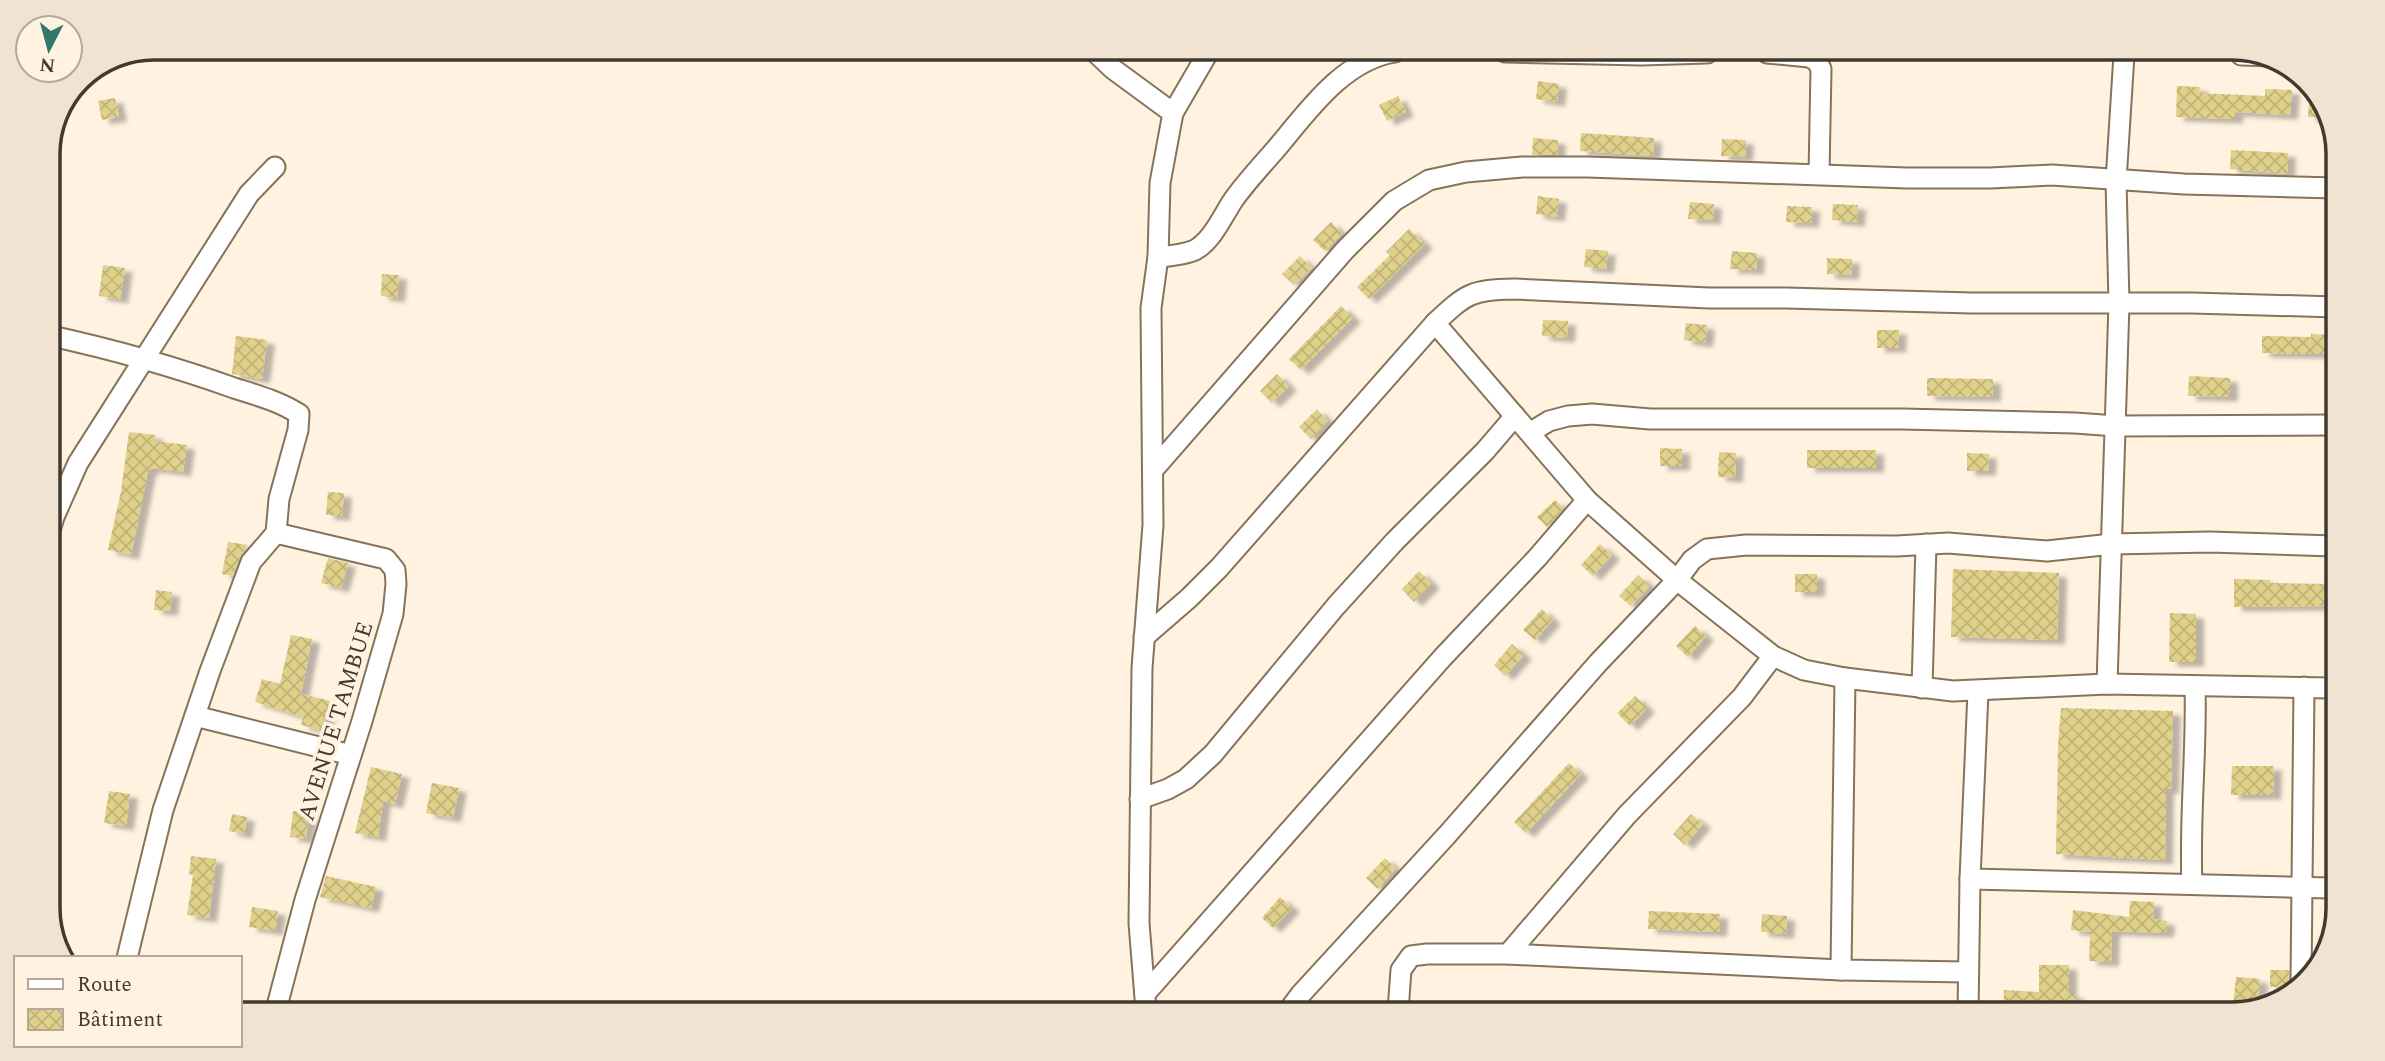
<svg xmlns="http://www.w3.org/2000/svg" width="2385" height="1061" font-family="Spectral,serif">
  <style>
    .building { fill: url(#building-cross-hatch); filter: url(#shadow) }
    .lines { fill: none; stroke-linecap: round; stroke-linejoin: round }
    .minor-casing { stroke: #867359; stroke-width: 23 }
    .minor { stroke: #fff; stroke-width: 19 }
    .labels { text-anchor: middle; stroke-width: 7; stroke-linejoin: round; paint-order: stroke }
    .street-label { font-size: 23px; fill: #423a2e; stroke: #fff2e0 }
    .rim { fill: none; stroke: #423a2e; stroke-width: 3.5 }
  </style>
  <defs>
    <pattern id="building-cross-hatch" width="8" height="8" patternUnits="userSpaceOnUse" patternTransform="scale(1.75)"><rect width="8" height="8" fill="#dfd08a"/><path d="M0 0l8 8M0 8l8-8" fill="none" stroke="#c1b377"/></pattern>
    <filter id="shadow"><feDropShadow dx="8" dy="4.5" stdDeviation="2" flood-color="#0004"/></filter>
  </defs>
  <rect width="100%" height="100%" fill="#fff2e0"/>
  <g class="building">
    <path d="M1538,81L1559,84L1557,102L1536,99Z"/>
    <path d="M2177,86L2200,87L2199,93L2265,96V89L2292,90L2290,115L2235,112V119L2176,117Z"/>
    <path d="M1398,96L1406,112L1387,121L1379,105Z"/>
    <path d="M115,98L119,117L102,120L98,101Z"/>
    <path d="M2309,102H2322L2328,118L2308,117Z"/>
    <path d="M1581,133L1654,138L1653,156L1580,151Z"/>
    <path d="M1533,138L1558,140L1557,155H1532Z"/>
    <path d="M1722,139L1746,140L1745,157L1721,156Z"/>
    <path d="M2231,150L2288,153L2287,174L2230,169Z"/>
    <path d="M1538,196L1559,199L1557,217L1536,214Z"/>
    <path d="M1690,202L1714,204L1713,220L1688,219Z"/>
    <path d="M1833,204L1858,205L1857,222L1832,220Z"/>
    <path d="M1787,206L1812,207L1811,223L1786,222Z"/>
    <path d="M1331,222L1342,234L1325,251L1313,240Z"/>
    <path d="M1409,229L1425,244L1369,299L1357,287L1390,255L1386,252Z"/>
    <path d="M1586,249L1608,251L1606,269L1584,267Z"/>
    <path d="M1732,251L1757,253L1756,270L1730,269Z"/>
    <path d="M1300,256L1312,268L1294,285L1282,274Z"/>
    <path d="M1827,258L1852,259L1851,275L1827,274Z"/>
    <path d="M103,265L125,268L120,299L99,296Z"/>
    <path d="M382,274L399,275L397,298L381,296Z"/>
    <path d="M1341,306L1353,318L1301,370L1289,359Z"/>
    <path d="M1543,320L1568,321L1567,338L1542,336Z"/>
    <path d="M1686,323L1707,325L1705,343L1684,340Z"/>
    <path d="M1877,330H1899L1898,348H1877Z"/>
    <path d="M2311,334L2329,335L2328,354L2262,353V336L2311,337Z"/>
    <path d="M236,336L267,340L262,379L232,374Z"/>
    <path d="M1277,374L1289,386L1272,403L1260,391Z"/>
    <path d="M2189,376L2230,378V397L2188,396Z"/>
    <path d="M1927,378L1993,379V397L1927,396Z"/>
    <path d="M1317,409L1328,421L1311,439L1299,427Z"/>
    <path d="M129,432L155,435V441L187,445L183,472L151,468L150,471H148L131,555L108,550L121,491Z"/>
    <path d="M1660,448L1682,449V466H1660Z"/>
    <rect x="1807" y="450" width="69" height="18"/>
    <path d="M1719,452L1736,453L1735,478L1718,477Z"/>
    <path d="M1967,453L1989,454L1988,471H1967Z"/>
    <path d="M328,492L344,493L342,516L326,515Z"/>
    <path d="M1555,500L1564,508L1547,527L1537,517Z"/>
    <path d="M228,542L248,545L240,557L233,576L222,574Z"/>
    <path d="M1600,544L1612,555L1593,576L1581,565Z"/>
    <path d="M328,558L348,563L341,588L321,583Z"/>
    <path d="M1953,569L2059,573L2057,640L1951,637Z"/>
    <path d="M1419,571L1432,584L1414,602L1402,589Z"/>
    <rect x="1795" y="574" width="22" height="18"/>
    <path d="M1638,575L1650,586L1631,606L1619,596Z"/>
    <path d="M2234,579L2270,580V583L2327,584V606L2234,607Z"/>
    <path d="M156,590L172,592L170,611L154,610Z"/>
    <path d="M1542,609L1553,620L1535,640L1523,630Z"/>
    <path d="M2170,613L2196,614V662H2169Z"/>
    <path d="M1695,626L1706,636L1688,657L1676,646Z"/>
    <path d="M291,635L312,639L301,694L330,701L323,731L301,725L303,717L255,702L262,679L280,684Z"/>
    <path d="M1512,644L1524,655L1505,676L1494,665Z"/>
    <path d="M1635,696L1647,708L1630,726L1617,713Z"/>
    <path d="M2061,708L2173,711L2171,789H2166L2165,860L2056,854L2058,745Z"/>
    <path d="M1569,763L1581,774L1526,833L1514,822Z"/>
    <path d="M2232,766H2274L2273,795H2231Z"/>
    <path d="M371,767L402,774L395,804L383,801L378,837L355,833Z"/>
    <path d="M432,783L459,788L453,818L426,813Z"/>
    <path d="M109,791L130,794L126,826L104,823Z"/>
    <path d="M293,811L309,813L306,839L290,837Z"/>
    <path d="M232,814L247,817L244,834L229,831Z"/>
    <path d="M1691,814L1703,824L1685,845L1673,834Z"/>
    <path d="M191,856L216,859L209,918L187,915L193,875L189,874Z"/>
    <path d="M1385,858L1396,868L1378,889L1366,878Z"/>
    <path d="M326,876L376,887L371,908L320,897Z"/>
    <path d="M1280,897L1292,908L1273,928L1262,918Z"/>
    <path d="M2130,901L2154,902L2153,919L2167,921L2166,933L2112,931L2111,962L2089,961L2090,932L2071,930L2073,910L2129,917Z"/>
    <path d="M252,907L278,911L275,931L249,927Z"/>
    <path d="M1649,911L1720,914L1719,932L1648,929Z"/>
    <path d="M1762,914L1787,916L1786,934L1761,932Z"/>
    <path d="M2039,965H2069V994H2076L2074,1013H2003L2004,990L2039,992Z"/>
    <path d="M2270,970H2289L2290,987H2270Z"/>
    <path d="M2236,977L2260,979L2258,1006L2232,1014Z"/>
  </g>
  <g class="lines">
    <g class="minor-casing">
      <g id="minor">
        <path d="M1094,51L1113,69L1173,113"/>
        <path d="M1505,52L1642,55L1707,53"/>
        <path d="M1767,53L1809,57L1817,61L1821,69L1819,174"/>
        <path d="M2241,55L2273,56"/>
        <path d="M47,253V302"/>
        <path d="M1158,257C1169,256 1184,255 1195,250C1213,240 1223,215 1234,199C1247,181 1262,165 1276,149C1308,111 1343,60 1395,52"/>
        <path d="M1435,323L1587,500L1677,580L1773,656L1804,670L1845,678L1953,691L2107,684L2332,688"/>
        <path d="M47,335C111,349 173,366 234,388C256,395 279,401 299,414L298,430L279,499L276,533L251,562L210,671L163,810L127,958"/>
        <path d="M1531,432L1549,421L1568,416L1592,414L1650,419H1902L2075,423L2116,426L2335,425"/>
        <path d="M1153,470L1345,250L1394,201L1429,180L1466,172L1522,167H1588L1907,178H1990L2052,175L2184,184L2337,188"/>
        <path d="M276,533L386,559L395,570L396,584L393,614L362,721L305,900L277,1006"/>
        <path d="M47,541L54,517L78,463L249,194L275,167"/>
        <path d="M1144,637L1189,598L1219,568L1435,323C1467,293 1471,290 1515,289L1709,298H1786L1972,303H2192L2336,307"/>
        <path d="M2107,684L2119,303L2116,181L2124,55"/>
        <path d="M1922,688L1926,544"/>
        <path d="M195,716L351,755"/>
        <path d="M1140,799L1168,789L1186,779L1213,754L1336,606L1395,541L1485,451L1515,416"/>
        <path d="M1970,879L2330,888"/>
        <path d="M2192,884C2189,818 2197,752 2195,686"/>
        <path d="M1508,954L1627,815L1742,697L1773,656"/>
        <path d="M1841,970L1845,678"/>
        <path d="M2301,983L2304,687"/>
        <path d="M1145,994L1443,657L1537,558L1587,500"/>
        <path d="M1146,1010L1139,923L1142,668L1153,525L1151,308L1158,257L1160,183L1173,113L1209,51"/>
        <path d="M1289,1010L1301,994L1447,835L1598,663L1677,580L1692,560L1707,549L1746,545L1897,546L1948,543L2047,551L2112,544L2210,542L2334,546"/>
        <path d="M1398,1011L1401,970L1411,956L1427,954H1508L1841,970L1967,972"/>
        <path d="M1968,1013L1970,879L1978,692"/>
      </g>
    </g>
    <use href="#minor" class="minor"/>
  </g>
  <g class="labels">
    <g class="street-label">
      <text transform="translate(335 721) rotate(-73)" y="8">AVENUE TAMBUE</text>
    </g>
  </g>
  <path d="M0 0H2385V1061H0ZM154 60H2232A94 94 0 0 1 2326 154V908A94 94 0 0 1 2232 1002H154A94 94 0 0 1 60 908V154A94 94 0 0 1 154 60Z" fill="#f0e3d2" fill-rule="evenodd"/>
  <path class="rim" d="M154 60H2232A94 94 0 0 1 2326 154V908A94 94 0 0 1 2232 1002H154A94 94 0 0 1 60 908V154A94 94 0 0 1 154 60Z"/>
  <rect x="14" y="956" width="228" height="91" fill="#fff2e0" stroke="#b3a899" stroke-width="2"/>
  <rect x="28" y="979" width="35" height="10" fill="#ffffff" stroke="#b3a899" stroke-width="2"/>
  <text x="77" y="991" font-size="21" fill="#423a2e">Route</text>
  <rect x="28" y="1009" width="35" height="21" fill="url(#building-cross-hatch)" stroke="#b3a899" stroke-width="2"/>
  <text x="77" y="1026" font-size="21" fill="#423a2e">Bâtiment</text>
  <g transform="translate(49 49) rotate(186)"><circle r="33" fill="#fff2e0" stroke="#b3a899" stroke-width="2"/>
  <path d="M0-5L12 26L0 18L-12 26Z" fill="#32776b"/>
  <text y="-10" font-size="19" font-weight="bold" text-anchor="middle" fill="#423a2e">N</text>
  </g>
</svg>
